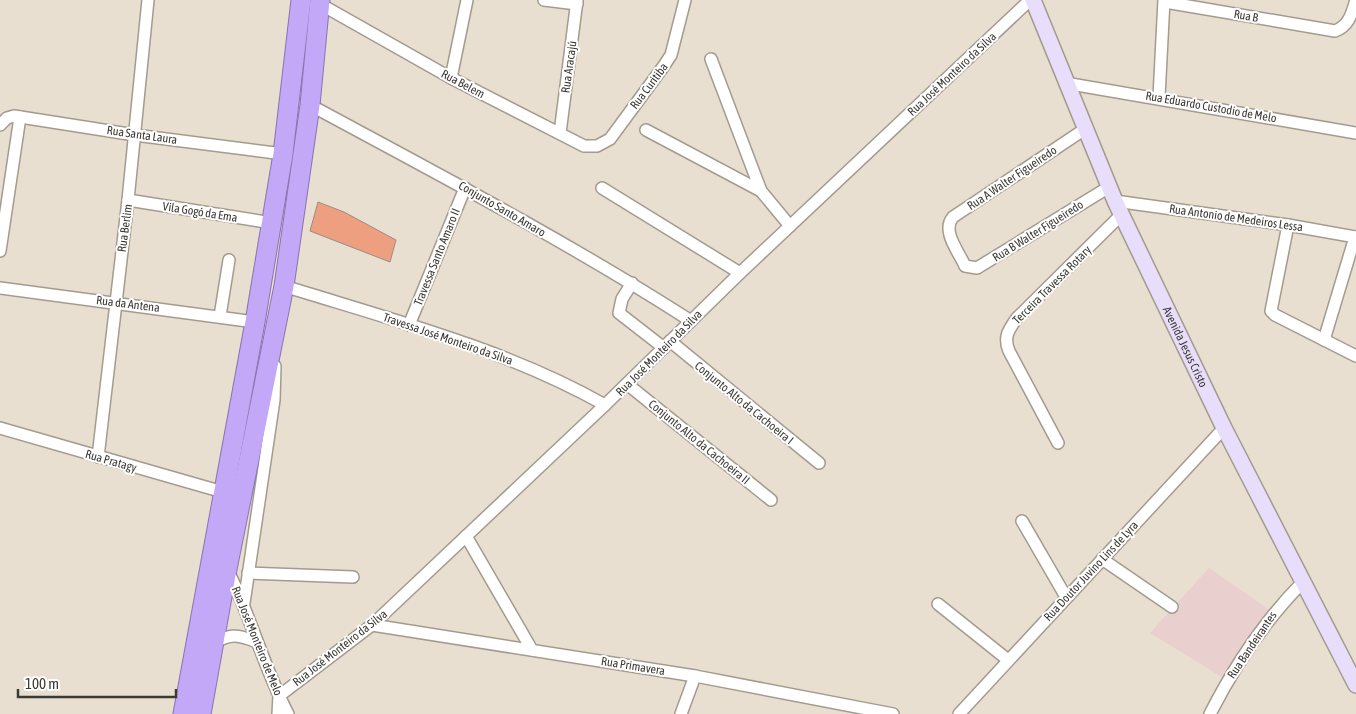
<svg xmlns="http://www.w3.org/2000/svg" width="1356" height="714" font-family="'Asap Condensed',sans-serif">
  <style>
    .education { fill: #e9cfcd }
    .building { fill: #ed9f7f; stroke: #9b8c86 }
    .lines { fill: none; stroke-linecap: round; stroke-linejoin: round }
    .minor-casing { stroke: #a39b8e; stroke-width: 14 }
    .secondary-casing { stroke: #a39b8e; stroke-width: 18 }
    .trunk-casing { stroke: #8973b0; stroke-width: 21 }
    .minor { stroke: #fff; stroke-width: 11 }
    .secondary { stroke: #e8defc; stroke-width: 15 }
    .trunk { stroke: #c2a8f6; stroke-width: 19 }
    .labels { text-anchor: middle; stroke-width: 4; stroke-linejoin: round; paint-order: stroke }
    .street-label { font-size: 12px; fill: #3c3933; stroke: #fff }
  </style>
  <rect width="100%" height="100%" fill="#e8dfd1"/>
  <path class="education" d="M1209,568L1271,611L1225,679L1150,633Z"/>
  <path class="building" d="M318,202L344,212L396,240L390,262L310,231Z"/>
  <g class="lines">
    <g class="minor-casing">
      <g id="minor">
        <path d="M544,0L577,4"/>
        <path d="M1165,2L1335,31C1349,26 1352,13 1356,0"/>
        <path d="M320,4L451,78L584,146H597L610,139L663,67L671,55L685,0"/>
        <path d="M711,59L761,191L790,226"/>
        <path d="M451,78L467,0"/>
        <path d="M1065,83L1356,133"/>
        <path d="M1159,97L1164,0"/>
        <path d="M310,105C438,174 568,242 691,321"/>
        <path d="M0,125L7,118L14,116L135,135L283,154"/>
        <path d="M1085,129L953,217C941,231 959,252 965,266L977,268L1109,187"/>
        <path d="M646,130L761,191"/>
        <path d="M560,133L577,0"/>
        <path d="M602,188L740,273"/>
        <path d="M128,200L272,223"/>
        <path d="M1115,201L1288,225L1356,237"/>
        <path d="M1288,225L1271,311L1275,315L1356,356"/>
        <path d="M0,251L20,117"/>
        <path d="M632,283L622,299L619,313L664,348"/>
        <path d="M284,286C393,320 506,349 605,405"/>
        <path d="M0,288L255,322"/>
        <path d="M220,316L229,260"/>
        <path d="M409,325L465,188"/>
        <path d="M1324,340L1355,237"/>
        <path d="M670,341L819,463"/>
        <path d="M627,384L771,500"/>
        <path d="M0,428L223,492"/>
        <path d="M1058,443L1009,351C1003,337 1009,329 1017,318L1121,215"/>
        <path d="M98,457L128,200L148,0"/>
        <path d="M1022,521L1066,597"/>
        <path d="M466,536L532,650"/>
        <path d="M1102,559L1172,607"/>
        <path d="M228,571C251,617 264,668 288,714"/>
        <path d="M248,573L353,577"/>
        <path d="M244,603L274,400L275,366"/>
        <path d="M938,604L1008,660"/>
        <path d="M372,625L695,676L893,714"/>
        <path d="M214,643C231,633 239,635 257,642"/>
        <path d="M278,714L279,696L372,625L605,405L740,273L1030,0"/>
        <path d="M681,714L695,676"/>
        <path d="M959,714L1224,428"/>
        <path d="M1210,714C1235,665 1264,621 1303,582"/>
      </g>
    </g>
    <g class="secondary-casing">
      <g id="secondary">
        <path id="s1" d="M1033,0L1115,201L1224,428L1356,685"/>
      </g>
    </g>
    <g class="trunk-casing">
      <g id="trunk">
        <path d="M183,714L255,322L283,154L301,0"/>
        <path d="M201,714L227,569L284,286L310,105L320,0"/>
      </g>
    </g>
    <use href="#minor" class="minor"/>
    <use href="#secondary" class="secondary"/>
    <use href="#trunk" class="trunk"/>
  </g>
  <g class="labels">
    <g class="street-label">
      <text transform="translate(1246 16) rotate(10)" y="4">Rua B</text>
      <text transform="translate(569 67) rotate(-82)" y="4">Rua Aracajú</text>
      <text transform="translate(952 74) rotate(-43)" y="4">Rua José Monteiro da Silva</text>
      <text transform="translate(463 84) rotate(28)" y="4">Rua Belem</text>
      <text transform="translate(649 86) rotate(-53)" y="4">Rua Curitiba</text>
      <text transform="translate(1211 107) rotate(10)" y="4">Rua Eduardo Custodio de Melo</text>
      <text transform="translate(142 135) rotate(8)" y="4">Rua Santa Laura</text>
      <text transform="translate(1012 178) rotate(-34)" y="4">Rua A Walter Figueiredo</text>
      <text transform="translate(502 209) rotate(30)" y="4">Conjunto Santo Amaro</text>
      <text transform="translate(200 212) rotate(9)" y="4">Vila Gogó da Ema</text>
      <text transform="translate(1236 218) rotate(8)" y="4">Rua Antonio de Medeiros Lessa</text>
      <text transform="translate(125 228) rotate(-82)" y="4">Rua Berlim</text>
      <text transform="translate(1038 231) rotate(-32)" y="4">Rua B Walter Figueiredo</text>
      <text transform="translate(437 257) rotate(-68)" y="4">Travessa Santo Amaro II</text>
      <text transform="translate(1052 285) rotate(-45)" y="4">Terceira Travessa Rotary</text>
      <text transform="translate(128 304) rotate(7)" y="4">Rua da Antena</text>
      <text transform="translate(448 339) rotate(19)" y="4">Travessa José Monteiro da Silva</text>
      <text dy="4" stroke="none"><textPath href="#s1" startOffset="379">Avenida Jesus Cristo</textPath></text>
      <text transform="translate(659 353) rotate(-45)" y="4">Rua José Monteiro da Silva</text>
      <text transform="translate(744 403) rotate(39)" y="4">Conjunto Alto da Cachoeira I</text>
      <text transform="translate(699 442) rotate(39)" y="4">Conjunto Alto da Cachoeira II</text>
      <text transform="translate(111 461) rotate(16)" y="4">Rua Pratagy</text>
      <text transform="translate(1091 571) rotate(-47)" y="4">Rua Doutor Juvino Lins de Lyra</text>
      <text transform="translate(257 641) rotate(68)" y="4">Rua José Monteiro de Melo</text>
      <text transform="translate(1252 645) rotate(-56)" y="4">Rua Bandeirantes</text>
      <text transform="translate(340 648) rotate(-38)" y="4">Rua José Monteiro da Silva</text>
      <text transform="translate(633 666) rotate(9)" y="4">Rua Primavera</text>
    </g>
  </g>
  <path d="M18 689v8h158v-8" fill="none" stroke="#3c3933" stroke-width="2.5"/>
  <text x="25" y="689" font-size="15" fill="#3c3933" stroke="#ffffff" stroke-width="4" paint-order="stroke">100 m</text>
</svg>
